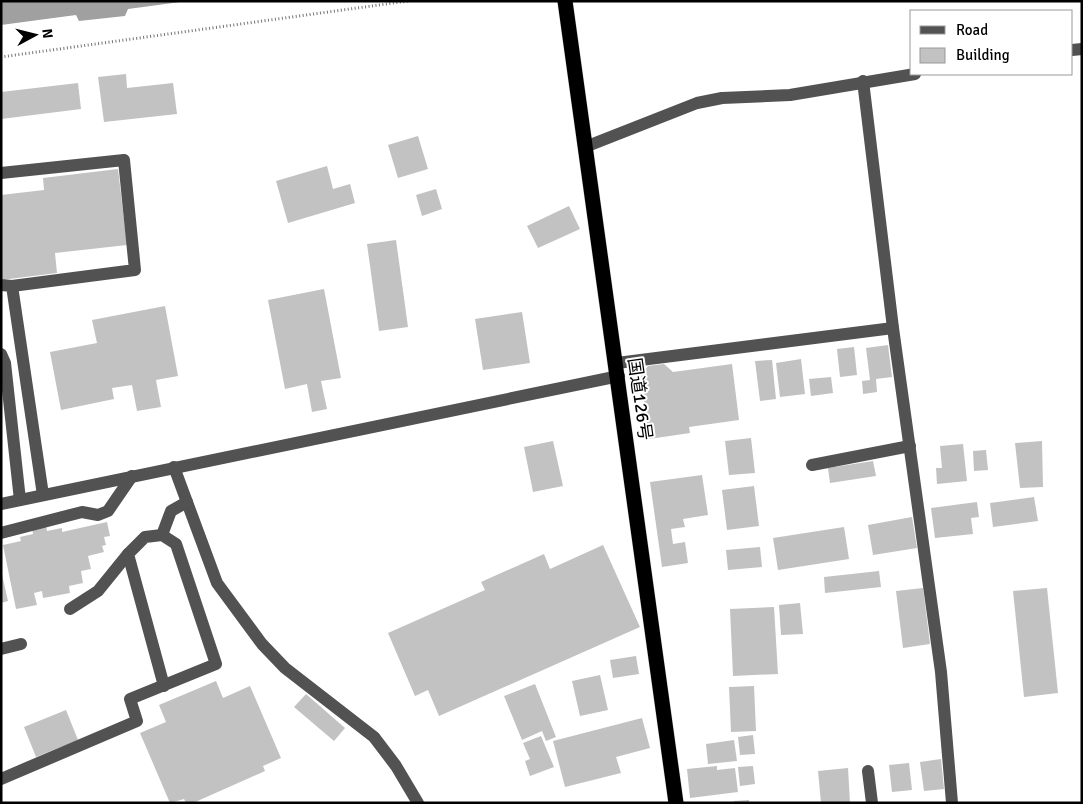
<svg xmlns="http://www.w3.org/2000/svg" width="1083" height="804" font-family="Signika,'Noto Sans JP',sans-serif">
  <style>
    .water { fill: #a0a0a0 }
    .building { fill: #c2c2c2 }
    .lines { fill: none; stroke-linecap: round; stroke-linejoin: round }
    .highway-casing { stroke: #dbdbdb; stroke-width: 16 }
    .path { stroke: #747474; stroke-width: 3; stroke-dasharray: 1 2.5; stroke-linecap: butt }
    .minor { stroke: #525252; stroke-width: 12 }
    .highway { stroke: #000; stroke-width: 15 }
    .labels { text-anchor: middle; stroke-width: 4; stroke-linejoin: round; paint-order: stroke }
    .street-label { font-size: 18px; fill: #000; stroke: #fff }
  </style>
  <rect width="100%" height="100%" fill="#fff"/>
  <path class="water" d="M1,1H188L128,9L125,16L79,21L76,15L1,25Z"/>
  <g class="building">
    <path d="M126,74L127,88L173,83L177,114L104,122L98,77Z"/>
    <path d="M78,83L81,109L1,119V92Z"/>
    <path d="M418,136L428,169L398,178L388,145Z"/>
    <path d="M327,166L333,189L350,184L355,203L288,223L276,181Z"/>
    <path d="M118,169L127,245L55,253L57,273L1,280V195L44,190L43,178Z"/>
    <path d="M436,189L442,209L422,216L416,195Z"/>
    <path d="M569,206L580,229L538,248L527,226Z"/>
    <path d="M396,240L408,327L379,331L367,244Z"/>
    <path d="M324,289L341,378L321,381L327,409L312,412L307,384L285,389L268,300Z"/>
    <path d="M165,306L178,376L156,380L161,407L137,411L132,385L112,388L114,399L61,410L50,352L97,343L92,320Z"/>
    <path d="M522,312L530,363L483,370L475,319Z"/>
    <path d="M888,345L892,377L876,379L877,392L863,394L862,381L870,380L866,348Z"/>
    <path d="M854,347L857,375L840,377L837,349Z"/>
    <path d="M801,359L805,394L780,397L776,363Z"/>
    <path d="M772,360L776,399L760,401L755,361Z"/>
    <path d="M664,364L673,372L732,364L739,420L689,427L690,433L649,439L641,376L648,366Z"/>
    <path d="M831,377L833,393L811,396L809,379Z"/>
    <path d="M751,438L755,473L729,475L725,441Z"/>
    <path d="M553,441L563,486L533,492L524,447Z"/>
    <path d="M1042,441L1043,487L1020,488L1015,443Z"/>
    <path d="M963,444L967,481L937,484L936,468H942L940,446Z"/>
    <path d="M986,450L988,470L974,471L973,451Z"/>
    <path d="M873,461L876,476L830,483L828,468Z"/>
    <path d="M702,475L708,515L683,519L685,527L671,529L673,544L685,542L688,563L662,567L650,482Z"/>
    <path d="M754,486L759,526L727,530L722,490Z"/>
    <path d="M1034,497L1038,521L993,527L990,503Z"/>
    <path d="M977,502L979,517L971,518L973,534L935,538L931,508Z"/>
    <path d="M912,517L917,548L873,555L868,525Z"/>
    <path d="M107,522L110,536L104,537L106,545L102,546L104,552L88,556L91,569L81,571L83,583L69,586L70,593L43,598L42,591L34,593L37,605L16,609L3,545L21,541L20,537L33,534L32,528L46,525L47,531L62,528V532Z"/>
    <path d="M844,527L849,559L778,570L773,538Z"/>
    <path d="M603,545L640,627L439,716L428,690L415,696L388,633L485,590L481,582L544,554L550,569Z"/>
    <path d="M760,547L762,567L728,570L726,550Z"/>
    <path d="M1,570L8,601L1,603Z"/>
    <path d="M879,571L881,587L825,593L824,577Z"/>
    <path d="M923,588L930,644L903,648L896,591Z"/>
    <path d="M1047,588L1058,693L1024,697L1013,591Z"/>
    <path d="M800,603L803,634L781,635L779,605Z"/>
    <path d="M774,607L778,674L733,676L730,609Z"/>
    <path d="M636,656L639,674L613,678L610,660Z"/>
    <path d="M600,675L608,710L580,716L572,681Z"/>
    <path d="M216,681L223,698L250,686L281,758L263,766L265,771L193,803H186L184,799L170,803L140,733L166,722L159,705Z"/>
    <path d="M535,684L556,737L546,741L542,731L522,740L504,696Z"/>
    <path d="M754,686L756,731L731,732L729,687Z"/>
    <path d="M306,694L345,728L334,741L294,707Z"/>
    <path d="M66,710L78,740L36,757L24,727Z"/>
    <path d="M642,718L650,748L616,757L621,773L565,787L553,741Z"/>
    <path d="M753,735L755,754L740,755L738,737Z"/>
    <path d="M541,736L554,767L530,776L525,761L530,759L523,743Z"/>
    <path d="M734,740L737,761L708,764L706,744Z"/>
    <path d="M941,759L944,789L924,791L920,762Z"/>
    <path d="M909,763L912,790L892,792L889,765Z"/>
    <path d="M717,766V770L735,768L738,792L690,798L687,769Z"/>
    <path d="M753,766L755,784L740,786L738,767Z"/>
    <path d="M848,768L850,803H821L818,771Z"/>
    <path d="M749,800V803H734V801Z"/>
  </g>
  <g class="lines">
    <g class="highway-casing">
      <path id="highway" d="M565,1L676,803"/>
    </g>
    <path class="path" d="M1,57L408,1"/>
    <g class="minor">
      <path d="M1072,50L1082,49"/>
      <path d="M863,81L893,328L941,672L952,803"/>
      <path d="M585,147L697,103L722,98L790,95L915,74"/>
      <path d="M1,173L124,160L135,270L12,286"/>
      <path d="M1,285L12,286L43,495"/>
      <path d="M1,354L5,363L20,500"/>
      <path d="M617,363L893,328"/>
      <path d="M812,465L910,446"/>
      <path d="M174,467L217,583L262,644L285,668L374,737L396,766L418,803"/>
      <path d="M1,504L619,376"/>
      <path d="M1,533L82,512L98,515L108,511L132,476"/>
      <path d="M162,535L171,511L187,502"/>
      <path d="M70,609L98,591L128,554"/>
      <path d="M1,649L21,644"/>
      <path d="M868,771L872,803"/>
      <path d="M1,779L137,721L130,699L216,664L176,544L162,535L145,537L128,554L164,686"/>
    </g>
    <use href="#highway" class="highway"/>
  </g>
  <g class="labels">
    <g class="street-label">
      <text transform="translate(640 399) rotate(82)" y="6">国道126号</text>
    </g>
  </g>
  <rect width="1083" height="804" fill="none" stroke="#000000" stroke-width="5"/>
  <rect x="910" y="10" width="162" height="65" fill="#ffffff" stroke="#999999"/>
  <rect x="920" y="26" width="25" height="8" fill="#525252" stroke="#999999"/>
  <text x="956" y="35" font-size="15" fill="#000000">Road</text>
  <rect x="920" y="48" width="25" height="15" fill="#c2c2c2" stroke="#999999"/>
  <text x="956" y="60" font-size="15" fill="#000000">Building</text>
  <g transform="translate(35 35) rotate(83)" stroke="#ffffff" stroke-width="4" paint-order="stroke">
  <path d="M0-4L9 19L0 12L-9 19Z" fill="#000000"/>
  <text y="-8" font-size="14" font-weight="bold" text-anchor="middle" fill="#000000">N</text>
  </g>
</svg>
